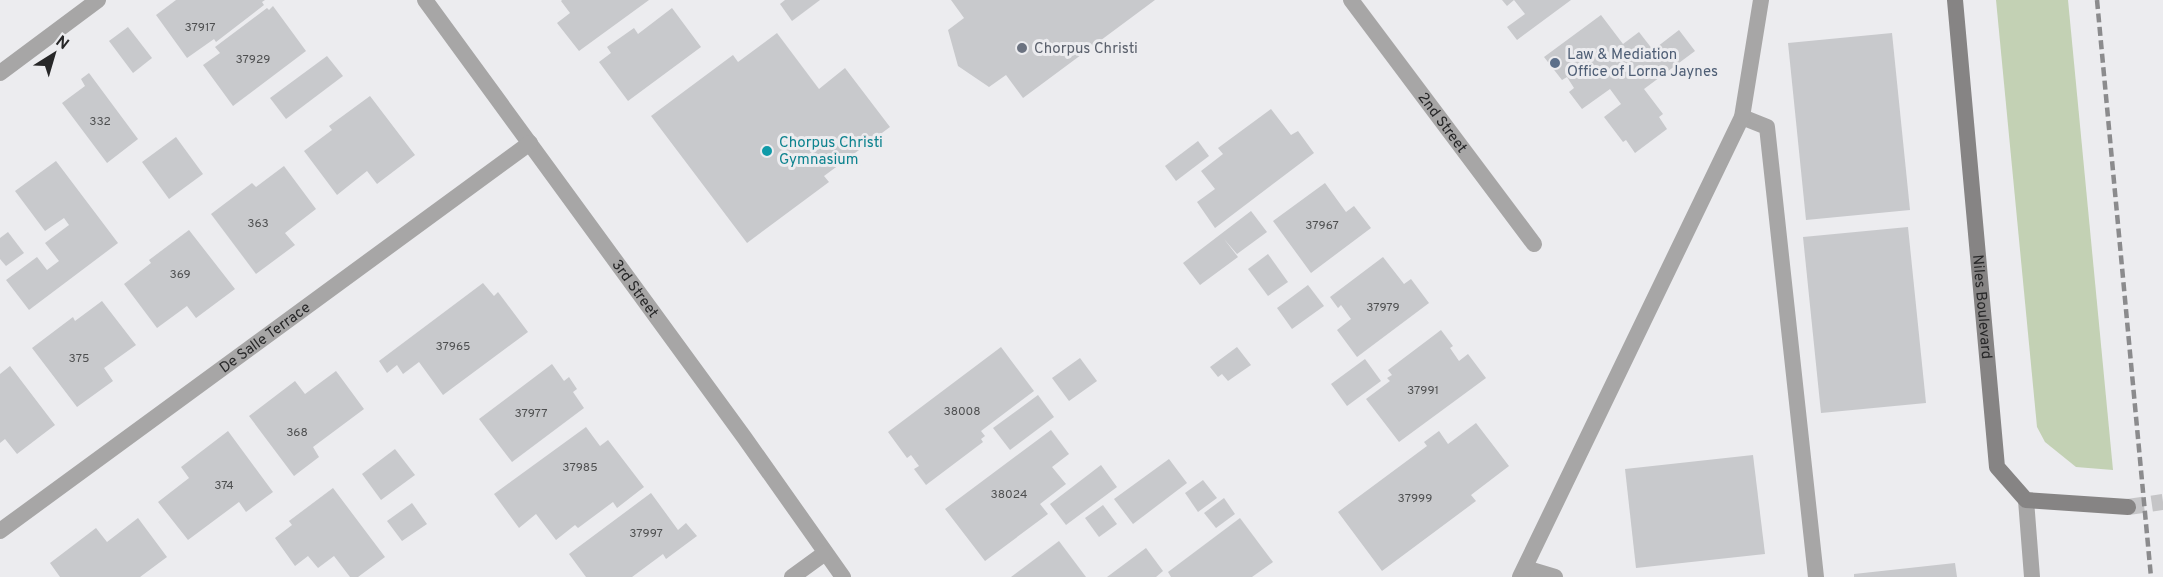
<svg xmlns="http://www.w3.org/2000/svg" width="2163" height="577" font-family="Overpass,sans-serif">
  <style>
    .green { fill: #c3d1b4 }
    .building { fill: #c8c9cc }
    .lines { fill: none; stroke-linecap: round; stroke-linejoin: round }
    .secondary-tunnel { stroke: #c5c5c7; stroke-width: 16; stroke-dasharray: 16 8; stroke-linecap: butt }
    .minor { stroke: #a7a6a6; stroke-width: 16 }
    .secondary { stroke: #868484; stroke-width: 16 }
    .rail { stroke: #8b8b8d; stroke-width: 4.5; stroke-dasharray: 9 4.5; stroke-linecap: butt }
    .worship-dot { fill: #6b7280; stroke: #ececef; stroke-width: 2 }
    .service-dot { fill: #5c6f8a; stroke: #ececef; stroke-width: 2 }
    .culture-dot { fill: #0f9aa8; stroke: #ececef; stroke-width: 2 }
    .labels { text-anchor: middle; stroke-width: 6; stroke-linejoin: round; paint-order: stroke }
    .number-label { font-size: 12px; fill: #4f5051 }
    .worship-label { font-size: 15px; fill: #5b616d; stroke: #ececef; text-anchor: start }
    .service-label { font-size: 15px; fill: #4e5e75; stroke: #ececef; text-anchor: start }
    .street-label { font-size: 15px; fill: #272728; stroke: #ececef }
    .culture-label { font-size: 15px; fill: #0d838f; stroke: #ececef; text-anchor: start }
  </style>
  <rect width="100%" height="100%" fill="#ececef"/>
  <path class="green" d="M1996,0H2068L2113,470L2076,467L2045,442L2037,427Z"/>
  <g class="building">
    <path d="M176,0H265L262,2L264,5L216,42L214,39L187,58L156,15Z"/>
    <path d="M562,0H649L579,51L557,23L570,13L561,1Z"/>
    <path d="M785,0H820L792,21L780,4Z"/>
    <path d="M951,0H1155L1023,98L1006,75L989,87L958,66L948,30L964,18Z"/>
    <path d="M1502,0H1571L1517,40L1507,27L1525,14L1514,0L1507,6Z"/>
    <path d="M273,6L306,51L233,106L203,65L220,53L215,47L267,8L269,10Z"/>
    <path d="M672,8L701,47L628,101L599,62L611,53L607,47L634,28L638,34Z"/>
    <path d="M1601,15L1623,44L1639,32L1653,50L1679,30L1695,51L1644,89L1663,114L1659,117L1667,129L1635,153L1626,140L1623,142L1604,117L1621,104L1610,89L1582,109L1569,92L1574,88L1567,77L1562,80L1544,57Z"/>
    <path d="M128,27L152,58L133,73L109,41Z"/>
    <path d="M777,33L819,89L845,68L890,127L824,176L829,182L747,243L651,116L733,55L738,62Z"/>
    <path d="M1892,33L1910,210L1806,220L1788,43Z"/>
    <path d="M327,56L343,76L286,119L270,98Z"/>
    <path d="M89,73L138,139L107,163L62,103L85,86L81,79Z"/>
    <path d="M370,96L415,155L377,184L367,171L337,195L304,151L332,130L329,126Z"/>
    <path d="M1271,109L1291,135L1298,131L1314,153L1215,228L1197,202L1215,189L1201,171L1223,154L1218,148Z"/>
    <path d="M176,137L203,174L169,199L142,162Z"/>
    <path d="M1198,141L1209,156L1176,181L1165,166Z"/>
    <path d="M56,161L118,243L29,310L6,280L37,257L47,270L59,261L45,243L69,225L64,218L45,231L15,191Z"/>
    <path d="M284,166L316,209L285,233L295,245L256,274L211,214L252,183L256,187Z"/>
    <path d="M1325,183L1346,212L1354,206L1371,228L1311,273L1273,221Z"/>
    <path d="M1251,211L1267,232L1237,254L1224,239L1238,257L1200,285L1183,263Z"/>
    <path d="M1908,227L1926,403L1821,413L1803,237Z"/>
    <path d="M189,230L235,289L196,318L187,306L157,328L124,284L151,263L149,260Z"/>
    <path d="M8,232L24,253L6,266L0,259V238Z"/>
    <path d="M1268,254L1288,282L1268,296L1248,269Z"/>
    <path d="M1383,257L1404,284L1411,279L1429,303L1357,357L1337,330L1351,319L1341,305L1338,308L1330,297Z"/>
    <path d="M483,283L494,296L498,292L528,332L443,395L419,362L403,374L397,365L387,373L379,361Z"/>
    <path d="M1308,285L1324,306L1292,329L1277,308Z"/>
    <path d="M102,301L136,345L104,368L113,381L77,407L32,348L73,317L75,321Z"/>
    <path d="M1441,330L1453,346L1450,348L1459,361L1468,354L1486,378L1399,442L1366,399L1390,381L1387,378L1392,375L1388,370Z"/>
    <path d="M1001,347L1034,391L981,431L985,436L981,439L983,442L926,485L914,469L919,466L911,455L907,458L888,432Z"/>
    <path d="M1237,347L1251,365L1228,381L1222,374L1218,377L1210,367Z"/>
    <path d="M1080,358L1097,381L1069,401L1052,378Z"/>
    <path d="M1365,359L1381,381L1347,406L1331,384Z"/>
    <path d="M552,364L564,381L569,377L577,389L573,392L584,408L512,462L479,419Z"/>
    <path d="M10,366L55,425L17,454L5,439L0,443V374Z"/>
    <path d="M336,371L364,409L313,447L319,457L294,476L249,416L295,381L305,394Z"/>
    <path d="M1038,395L1054,417L1010,450L993,428Z"/>
    <path d="M1476,423L1509,466L1471,495L1476,501L1382,571L1338,512L1427,446L1424,442L1439,431L1448,444Z"/>
    <path d="M586,427L600,446L608,440L644,487L617,508L613,502L578,528L575,525L556,540L536,514L519,528L494,494Z"/>
    <path d="M1051,430L1069,454L1052,467L1066,484L1040,504L1048,514L985,561L945,509Z"/>
    <path d="M228,431L273,492L246,512L239,502L188,540L158,502L189,478L181,467Z"/>
    <path d="M395,449L415,475L381,500L362,474Z"/>
    <path d="M1753,455L1765,554L1636,568L1625,469Z"/>
    <path d="M1169,459L1187,483L1133,524L1114,499Z"/>
    <path d="M1101,465L1117,487L1066,525L1050,504Z"/>
    <path d="M1203,480L1217,498L1198,512L1185,493Z"/>
    <path d="M333,488L385,557L358,577H350L334,556L318,568L308,556L295,566L275,538L292,525L289,521Z"/>
    <path d="M651,493L678,530L686,523L697,536L666,559L663,554L632,577H586L569,554Z"/>
    <path d="M1224,498L1235,514L1216,528L1204,513Z"/>
    <path d="M412,503L427,524L402,541L387,521Z"/>
    <path d="M1103,505L1117,524L1099,537L1085,518Z"/>
    <path d="M138,518L167,557L140,577H60L50,563L96,528L107,542Z"/>
    <path d="M1240,518L1273,562L1252,577H1171L1168,572Z"/>
    <path d="M1059,541L1086,577H1011Z"/>
    <path d="M1146,548L1163,571L1156,577H1107Z"/>
    <path d="M1955,563L1957,577H1854V574Z"/>
  </g>
  <g class="lines">
    <path class="secondary-tunnel" d="M2128,507L2163,502"/>
    <g class="minor">
      <path id="s1" d="M425,0L744,437L843,577"/>
      <path id="s2" d="M1351,0L1534,244"/>
      <path d="M0,73L98,0"/>
      <path d="M1742,117L1767,127L1816,577"/>
      <path d="M2026,500L2032,577"/>
      <path id="s3" d="M0,531L530,143"/>
      <path d="M1525,568L1555,577"/>
      <path d="M792,577L825,553"/>
      <path d="M1520,577L1742,117L1761,0"/>
    </g>
    <path class="secondary" id="s4" d="M1955,0L1997,467L2026,500L2128,507"/>
    <path class="rail" d="M2097,0L2151,577"/>
  </g>
  <circle class="worship-dot" cx="1022" cy="48" r="6"/>
  <circle class="service-dot" cx="1555" cy="63" r="6"/>
  <circle class="culture-dot" cx="767" cy="151" r="6"/>
  <g class="labels">
    <g class="number-label">
      <text x="200" y="31">37917</text>
      <text x="253" y="63">37929</text>
      <text x="100" y="125">332</text>
      <text x="258" y="227">363</text>
      <text x="1322" y="229">37967</text>
      <text x="180" y="278">369</text>
      <text x="1383" y="311">37979</text>
      <text x="453" y="350">37965</text>
      <text x="79" y="362">375</text>
      <text x="1423" y="394">37991</text>
      <text x="962" y="415">38008</text>
      <text x="531" y="417">37977</text>
      <text x="297" y="436">368</text>
      <text x="580" y="471">37985</text>
      <text x="224" y="489">374</text>
      <text x="1009" y="498">38024</text>
      <text x="1415" y="502">37999</text>
      <text x="646" y="537">37997</text>
    </g>
    <g class="worship-label">
      <text x="1034" y="53">Chorpus Christi</text>
    </g>
    <g class="service-label">
      <text x="1567" y="59">Law &amp; Mediation<tspan x="1567" dy="17">Office of Lorna Jaynes</tspan></text>
    </g>
    <g class="street-label">
      <text dy="5" stroke="none"><textPath href="#s2" startOffset="153">2nd Street</textPath></text>
      <text dy="5" stroke="none"><textPath href="#s1" startOffset="357">3rd Street</textPath></text>
      <text dy="5" stroke="none"><textPath href="#s4" startOffset="308">Niles Boulevard</textPath></text>
      <text dy="5" stroke="none"><textPath href="#s3" startOffset="328">De Salle Terrace</textPath></text>
    </g>
    <g class="culture-label">
      <text x="779" y="147">Chorpus Christi<tspan x="779" dy="17">Gymnasium</tspan></text>
    </g>
  </g>
  <g transform="translate(54 54) rotate(37)" stroke="#ececef" stroke-width="4.5" paint-order="stroke">
  <path d="M0-4.5L10 22L0 15L-10 22Z" fill="#272728"/>
  <text y="-9" font-size="16" font-weight="bold" text-anchor="middle" fill="#272728">N</text>
  </g>
</svg>
